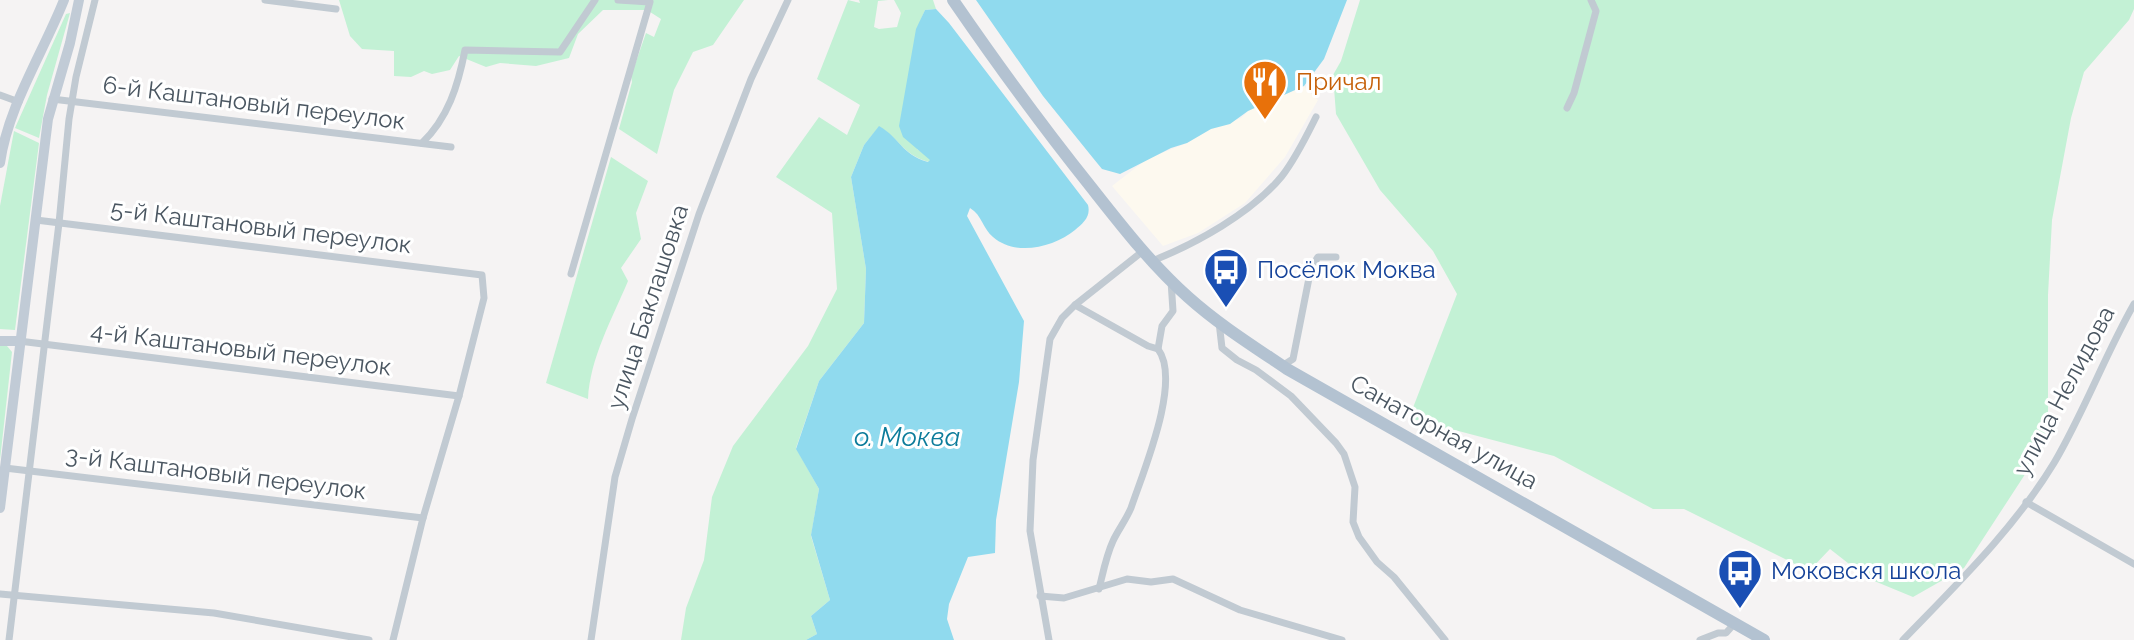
<svg xmlns="http://www.w3.org/2000/svg" width="2134" height="640" font-family="Raleway,sans-serif">
  <style>
    .commercial { fill: #fdf9ef }
    .green { fill: #c3f1d5 }
    .water { fill: #90daee }
    .lines { fill: none; stroke-linecap: round; stroke-linejoin: round }
    .minor { stroke: #c1cad2; stroke-width: 7 }
    .secondary { stroke: #c1cbd6; stroke-width: 10 }
    .primary { stroke: #b3c2d1; stroke-width: 12 }
    .labels { text-anchor: middle; stroke-width: 6; stroke-linejoin: round; paint-order: stroke }
    .food-label { font-size: 24px; fill: #c56008; stroke: #fff; text-anchor: start }
    .street-label { font-size: 24px; fill: #4a5661; stroke: #fff }
    .transit-label { font-size: 24px; fill: #164399; stroke: #fff; text-anchor: start }
    .water-label { font-size: 26px; font-style: italic; fill: #0c7c9b; stroke: #fff }
  </style>
  <rect width="100%" height="100%" fill="#f5f3f3"/>
  <path class="commercial" d="M1304,86L1318,100L1285,157L1245,203L1198,233L1163,246L1112,186L1147,159L1187,143L1211,129L1241,118L1248,111Z"/>
  <g class="green">
    <path d="M339,0H744L713,45L693,52L674,90L657,154L619,129L632,82L631,76L646,33L654,37L661,19L647,10H603L578,34L569,58L536,66L500,63L486,67L459,56L450,70L432,74L424,71L411,77L394,76V51L362,49L350,36Z"/>
    <path d="M848,0L860,3L859,0H888L878,1L874,27L879,29L897,27L901,13L894,0H933L936,9L925,10C905,52 915,104 917,149L931,159L929,162C901,154 900,138 879,127L864,145L851,177L866,269L864,323L819,381L796,448L819,489L811,536L830,600L811,616L817,634L806,640H681L686,608L704,560L712,497L733,446L808,346L837,289L832,213L776,177L819,117L847,135L860,105L817,79Z"/>
    <path d="M1360,0H2134V9L2129,20L2084,72L2071,118L2052,220L2048,295V439L1964,568L1913,597L1867,578L1830,549L1809,571L1684,509H1653L1554,456L1409,418L1457,294L1433,251L1380,190L1336,114L1333,75L1341,61Z"/>
    <path d="M70,13L47,95L39,138L15,128L66,14Z"/>
    <path d="M14,131L39,143L15,330L0,329V206Z"/>
    <path d="M611,157L648,181L636,213L641,239L621,268L628,281C612,319 590,358 588,399L546,383Z"/>
    <path d="M0,345L7,346L12,352L0,460Z"/>
  </g>
  <g class="water">
    <path d="M976,0H1347L1324,59L1304,86L1248,111L1230,124L1211,129L1187,143L1171,148L1120,174L1102,169L1093,158L1043,96Z"/>
    <path d="M936,9L949,23L1088,205C1091,217 1083,223 1075,230C1054,247 1016,257 993,237C983,229 982,215 970,208L967,216L1024,321L1019,382L996,520L995,553L968,557L949,604L947,619L954,640H806L817,634L811,616L830,600L811,535L819,489L796,449L819,381L864,323L866,269L851,177L864,145L879,126C900,138 901,154 928,162L930,160L903,137L899,126L916,29L925,10Z"/>
  </g>
  <g class="lines">
    <g class="minor">
      <path d="M265,0L336,9"/>
      <path d="M0,95L19,102"/>
      <path d="M52,99L451,147"/>
      <path d="M1567,108L1574,93L1596,11L1591,0"/>
      <path d="M422,143C448,118 458,86 465,50L560,52L595,0"/>
      <path d="M36,220L482,275L484,298L459,396L423,518L393,640"/>
      <path d="M1152,261C1195,244 1252,213 1282,176C1296,158 1306,137 1316,117"/>
      <path d="M571,274L650,2L618,0"/>
      <path d="M1075,305L1148,346L1158,349"/>
      <path d="M1219,322L1222,348L1237,360L1256,370L1291,396L1336,443L1344,454L1355,487L1353,522L1359,537L1377,562L1394,577L1445,640"/>
      <path d="M19,341L459,396"/>
      <path d="M1282,366L1293,359L1311,268L1318,257H1336"/>
      <path d="M5,468L423,518"/>
      <path d="M2026,502L2134,564"/>
      <path d="M1099,589C1103,573 1106,556 1113,541C1118,530 1126,520 1131,508C1143,472 1182,381 1158,349L1162,326L1173,311L1171,281"/>
      <path d="M0,594L214,613L369,640"/>
      <path d="M1040,596L1064,598L1127,579L1151,582L1173,579L1240,610L1342,640"/>
      <path d="M9,640L59,223L69,119L76,77L95,0"/>
      <path d="M591,640L615,477L632,419L699,214L751,79L788,0"/>
      <path d="M1049,640L1030,531L1033,460L1050,339L1062,318L1075,305L1143,251"/>
      <path d="M1700,640L1718,633H1726L1735,623"/>
      <path d="M1903,640C1956,585 2014,529 2054,463C2084,412 2105,355 2134,304"/>
    </g>
    <g class="secondary">
      <path d="M0,163C8,106 43,53 64,0"/>
      <path d="M0,341H19"/>
      <path d="M0,508L48,119L70,43L79,0"/>
    </g>
    <path class="primary" d="M953,0C997,64 1042,126 1091,187C1121,225 1151,264 1188,297C1218,324 1253,346 1287,369L1764,640"/>
  </g>
  <defs>
    <g id="restaurant-pin" transform="scale(2.3)"><path d="M0 17L-7.5 6A9.5 9.5 0 1 1 7.5 6Z" fill="#e8710a" stroke="#fff"/><path d="M-5-6h1v4h1v-4h1v4h1v-4h1v5L-1.5 .5V6h-2V.5L-5-1ZM5-6V6H3V1.5H1.5Q1.5-4 5-6Z" fill="#fff"/></g>
    <g id="bus-pin" transform="scale(2.3)"><path d="M0 17L-7.5 6A9.5 9.5 0 1 1 7.5 6Z" fill="#1a4fb4" stroke="#fff"/><path d="M-5-6H5V4H4V6H2V4H-2V6H-4V4H-5ZM-3.5-4V0h7V-4ZM-3.5 1.2v1.5H-2V1.2ZM2 1.2v1.5H3.5V1.2Z" fill="#fff"/></g>
  </defs>
  <g fill-rule="evenodd">
    <use href="#restaurant-pin" x="1265" y="82"/>
    <use href="#bus-pin" x="1226" y="270"/>
    <use href="#bus-pin" x="1740" y="571"/>
  </g>
  <g class="labels">
    <g class="food-label">
      <text x="1296" y="90">Причал</text>
    </g>
    <g class="street-label">
      <text transform="translate(254 103) rotate(7)" y="8">6-й Каштановый переулок</text>
      <text transform="translate(261 227) rotate(7)" y="8">5-й Каштановый переулок</text>
      <text transform="translate(648 307) rotate(-72)" y="8">улица Баклашовка</text>
      <text transform="translate(241 349) rotate(7)" y="8">4-й Каштановый переулок</text>
      <text transform="translate(2064 391) rotate(-62)" y="8">улица Нелидова</text>
      <text transform="translate(1444 432) rotate(29)" y="8">Санаторная улица</text>
      <text transform="translate(216 473) rotate(7)" y="8">3-й Каштановый переулок</text>
    </g>
    <g class="transit-label">
      <text x="1257" y="278">Посёлок Моква</text>
      <text x="1771" y="579">Моковскя школа</text>
    </g>
    <g class="water-label">
      <text x="907" y="446">о. Моква</text>
    </g>
  </g>
</svg>
